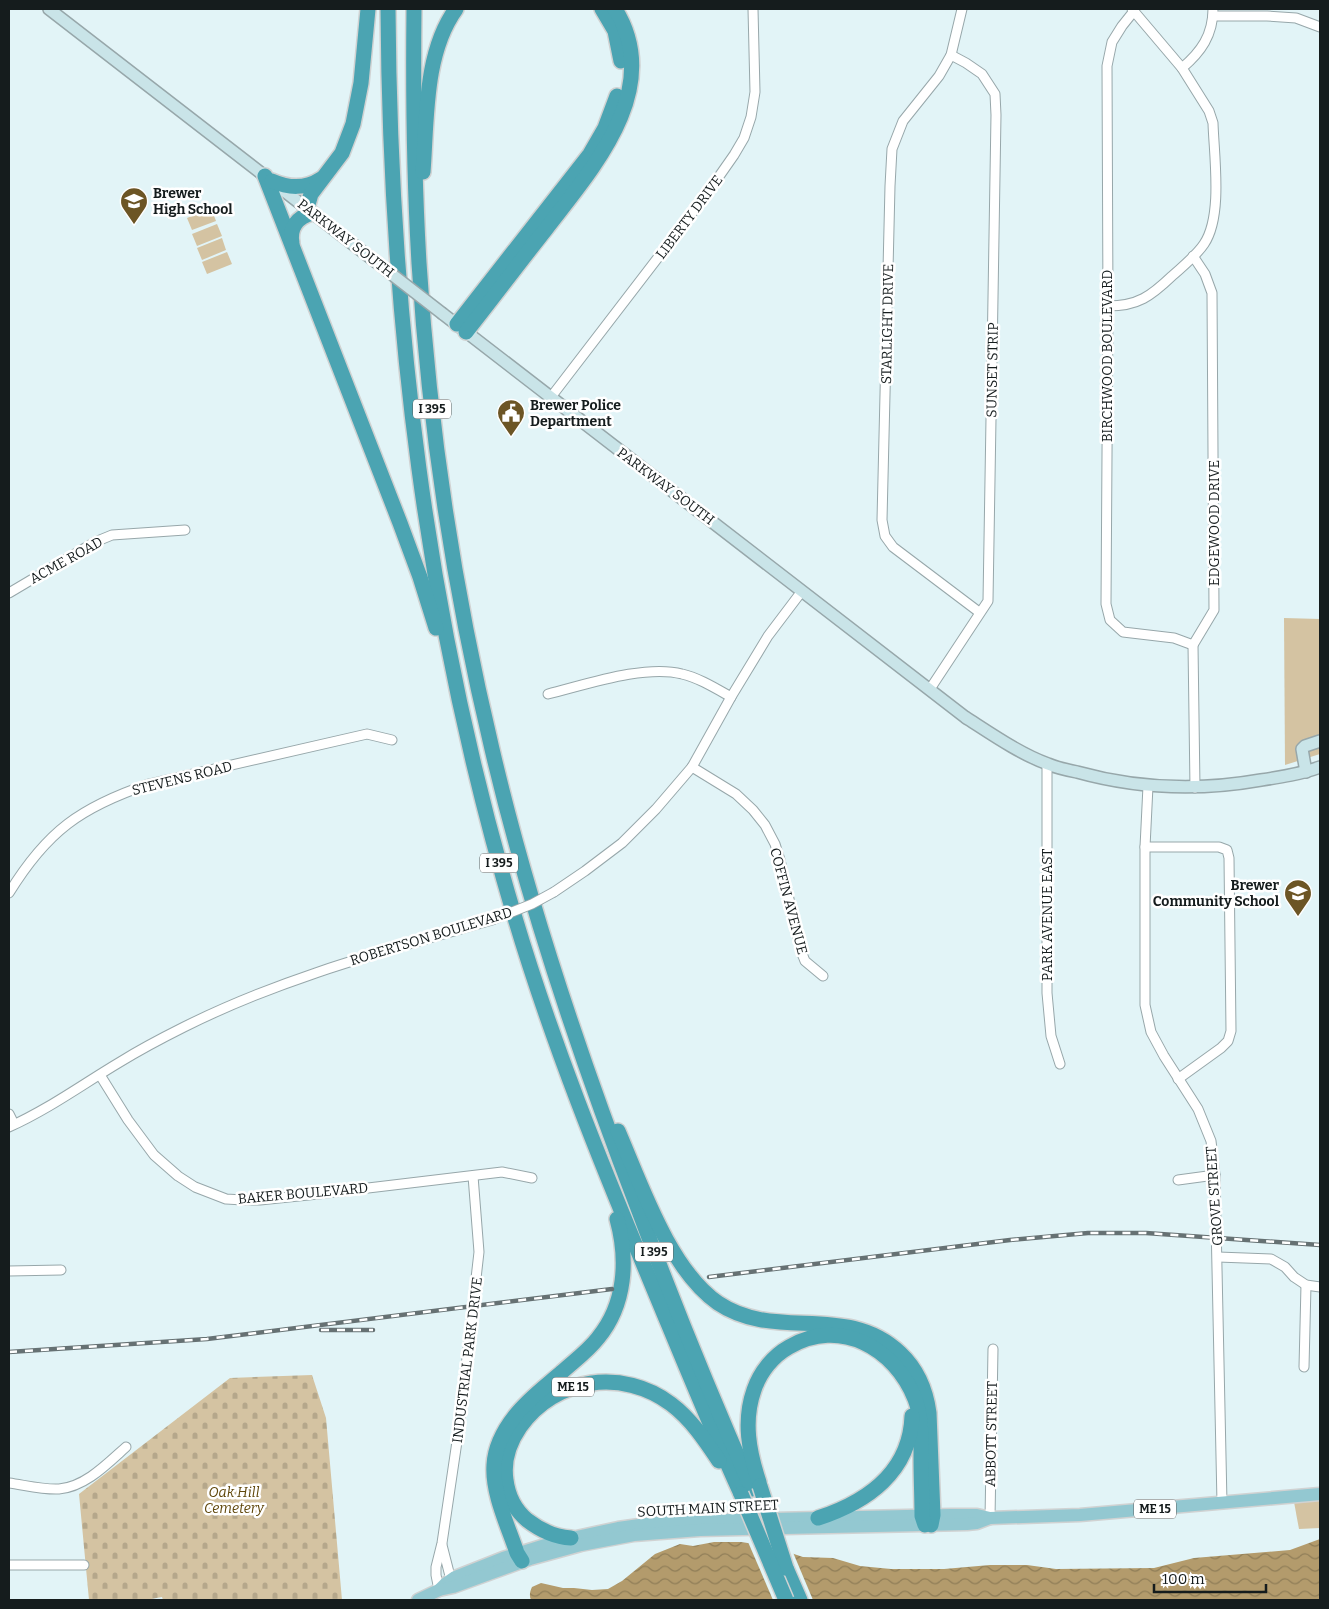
<svg xmlns="http://www.w3.org/2000/svg" width="1329" height="1609" font-family="Bitter,serif">
  <style>
    .cemetery { fill: url(#cemetery-stones) }
    .park { fill: #d4c3a2 }
    .water { fill: url(#water-waves) }
    .pier { fill: #e2f4f7 }
    .lines { fill: none; stroke-linecap: round; stroke-linejoin: round }
    .street-casing { stroke: #97a7aa; stroke-width: 11 }
    .secondary-casing { stroke: #97a7aa; stroke-width: 14 }
    .primary-casing { stroke: #d0d2d2; stroke-width: 15 }
    .highway-casing { stroke: #d0d2d2; stroke-width: 18 }
    .street { stroke: #fff; stroke-width: 9 }
    .secondary { stroke: #c9e4e8; stroke-width: 11 }
    .primary { stroke: #93c8d1; stroke-width: 12 }
    .highway { stroke: #4ba4b2; stroke-width: 15 }
    .rail-casing { stroke: #667173; stroke-width: 4.5 }
    .rail { stroke: #fff; stroke-width: 2.5; stroke-dasharray: 8; stroke-linecap: butt }
    .street-bridge-casing { stroke: #97a7aa; stroke-width: 11; stroke-linecap: butt }
    .secondary-bridge-casing { stroke: #97a7aa; stroke-width: 14; stroke-linecap: butt }
    .highway-bridge-casing { stroke: #d0d2d2; stroke-width: 18; stroke-linecap: butt }
    .street-bridge { stroke: #fff; stroke-width: 9 }
    .secondary-bridge { stroke: #c9e4e8; stroke-width: 11 }
    .highway-bridge { stroke: #4ba4b2; stroke-width: 15 }
    .labels { text-anchor: middle; stroke-width: 5; stroke-linejoin: round; paint-order: stroke }
    .shield { fill: #fff; stroke: #5b6061; stroke-width: 1 }
    .shield-label { font-size: 12px; font-weight: bold; fill: #151c1d }
    .poi-label { font-size: 14px; font-weight: bold; fill: #151c1d; stroke: #fff; text-anchor: start }
    .street-label { font-size: 14px; fill: #151c1d; stroke: #fff }
    .park-label { font-size: 14px; font-style: italic; fill: #60470a; stroke: #fff }
  </style>
  <defs>
    <pattern id="cemetery-stones" width="16" height="16" patternUnits="userSpaceOnUse" patternTransform="scale(1.25)"><rect width="16" height="16" fill="#d4c3a2"/><path d="M2 7V4a2 2 0 0 1 4 0v3zM10 15v-3a2 2 0 0 1 4 0v3z" fill="#b5a78b"/></pattern>
    <pattern id="water-waves" width="16" height="10" patternUnits="userSpaceOnUse" patternTransform="scale(1.25)"><rect width="16" height="10" fill="#b39b6c"/><path d="M0 5q4-4 8 0t8 0" fill="none" stroke="#907e58"/></pattern>
  </defs>
  <rect width="100%" height="100%" fill="#e2f4f7"/>
  <path class="cemetery" d="M312,1375L326,1418L342,1600H163L162,1597L146,1600H89L79,1494L230,1378Z"/>
  <g class="park">
    <path d="M211,208L216,221L192,230L187,218Z"/>
    <path d="M217,224L222,236L197,246L192,234Z"/>
    <path d="M222,238L226,250L202,260L197,248Z"/>
    <path d="M227,252L232,264L207,274L202,262Z"/>
    <path d="M1284,618L1320,619V754L1285,765Z"/>
    <path d="M1320,1500V1528L1299,1529L1294,1502Z"/>
  </g>
  <path class="water" d="M1320,1539V1600H531C529,1596 530,1591 532,1587L541,1583L563,1588H574L592,1590L608,1589L622,1581L655,1554L680,1544L693,1546L714,1542H741L773,1547L803,1557L833,1558L860,1566L891,1569H944L990,1565H1027L1056,1569L1154,1568L1194,1558L1290,1550Z"/>
  <path class="pier" d="M748,1542L773,1545L792,1550L813,1600H773Z"/>
  <g class="lines">
    <g class="street-casing">
      <g id="street">
        <path d="M962,9L951,55L939,76L903,121L892,149L890,186L882,520L885,536L893,547L979,612"/>
        <path d="M1134,11L1122,26L1112,42L1107,66L1108,306L1106,604L1110,620L1123,632L1174,638L1193,645"/>
        <path d="M1213,16H1267L1296,18L1320,27"/>
        <path d="M1182,68C1201,52 1213,35 1213,9"/>
        <path d="M1193,256L1205,274L1212,293L1214,610L1193,645L1195,788"/>
        <path d="M1108,306C1138,306 1151,296 1172,276C1183,266 1196,256 1204,244C1223,216 1214,156 1213,123L1209,111L1182,68L1132,9"/>
        <path d="M551,397L706,195L734,155L744,138L751,117L755,92L753,9"/>
        <path d="M9,593L95,542L112,535L185,530"/>
        <path d="M930,689L988,601L996,115L995,94L982,74L966,63L951,55"/>
        <path d="M548,694C585,685 645,664 682,674C699,678 715,688 731,697"/>
        <path d="M1047,764V993L1051,1036L1060,1064"/>
        <path d="M692,767L736,794L753,810L765,825L775,844L780,860L801,951L805,961L823,976"/>
        <path d="M1148,786L1145,847V1005L1151,1032L1164,1056L1198,1109L1211,1141L1215,1175L1222,1503"/>
        <path d="M1145,847H1219L1227,850L1229,858L1231,1031L1228,1041L1221,1048L1178,1079"/>
        <path d="M554,892L585,871L622,843L656,809L692,767L731,697L768,636L802,591"/>
        <path d="M9,893C47,831 81,807 149,784L367,734L392,740"/>
        <path d="M100,1075L128,1120L154,1155L178,1176L195,1187L226,1199L243,1200H260L318,1194L502,1172L532,1178"/>
        <path d="M9,1114L14,1124"/>
        <path d="M9,1127C49,1109 83,1084 120,1062C141,1049 162,1038 184,1027C284,977 385,951 492,920"/>
        <path d="M1178,1180L1215,1175"/>
        <path d="M1218,1257L1271,1259L1285,1267L1294,1277L1306,1285L1320,1287"/>
        <path d="M9,1271L61,1270"/>
        <path d="M1304,1367L1306,1285"/>
        <path d="M9,1483C24,1485 44,1490 59,1489C85,1487 107,1464 126,1447"/>
        <path d="M990,1518L993,1349"/>
        <path d="M442,1545L452,1584"/>
        <path d="M9,1565H84"/>
        <path d="M439,1590L436,1575V1567L442,1543L459,1428L479,1252L473,1176"/>
      </g>
    </g>
    <g class="secondary-casing">
      <g id="secondary">
        <path d="M49,9L376,262"/>
        <path d="M443,314L965,717C990,733 1020,754 1048,764C1057,768 1067,770 1077,772C1138,789 1199,791 1261,780C1281,777 1301,774 1320,767"/>
        <path d="M1306,772L1302,749L1305,746L1320,741"/>
      </g>
    </g>
    <g class="primary-casing">
      <g id="primary">
        <path d="M439,1590L445,1584L455,1577L503,1558L558,1541L618,1528L654,1523L691,1521L951,1515H977L990,1518L1080,1515L1320,1494"/>
        <path d="M418,1600L439,1590L453,1587L530,1559L581,1545L634,1535L700,1530L967,1524L977,1523L990,1518"/>
      </g>
    </g>
    <g class="highway-casing">
      <g id="highway">
        <path d="M388,9C390,319 426,620 515,918C552,1042 600,1161 650,1280C680,1352 709,1424 741,1494"/>
        <path d="M414,9C413,94 414,178 419,263C429,426 454,590 492,749C529,907 581,1060 639,1211C674,1305 712,1398 752,1489"/>
        <path d="M602,9L615,31L621,61"/>
        <path d="M423,172C427,120 424,53 456,9"/>
        <path d="M265,176L400,523L420,577L436,628"/>
        <path d="M272,181C288,188 306,189 321,179"/>
        <path d="M307,208L311,194L342,153L353,124L361,83L368,9"/>
        <path d="M292,243C289,227 298,217 312,213"/>
        <path d="M457,324L590,154L605,128L617,96"/>
        <path d="M466,332C493,298 519,263 546,229C592,169 665,89 615,9"/>
        <path d="M618,1131C641,1184 669,1269 718,1303C776,1342 846,1302 900,1353C917,1369 926,1390 929,1413L933,1515L931,1525"/>
        <path d="M759,1482C749,1452 743,1421 754,1390C760,1372 773,1356 789,1347C840,1317 895,1348 915,1399C922,1417 921,1439 921,1459C921,1478 922,1497 922,1516L925,1525"/>
        <path d="M818,1518C867,1502 910,1472 912,1416"/>
        <path d="M571,1538C554,1537 540,1530 527,1520C514,1509 508,1496 506,1480C503,1460 509,1443 520,1427C555,1377 623,1368 671,1404C691,1419 705,1440 719,1461"/>
        <path d="M522,1561L517,1553C508,1526 492,1493 494,1465C495,1447 504,1430 515,1416C528,1399 546,1386 562,1372C574,1361 588,1351 598,1338C626,1304 628,1259 617,1219"/>
        <path d="M786,1568L800,1600"/>
      </g>
    </g>
    <use href="#street" class="street"/>
    <use href="#secondary" class="secondary"/>
    <use href="#primary" class="primary"/>
    <use href="#highway" class="highway"/>
    <g class="rail-casing">
      <g id="rail">
        <path d="M709,1277L1010,1240L1088,1233H1146L1320,1245"/>
        <path d="M321,1330H373"/>
        <path d="M9,1352L207,1339L612,1289"/>
      </g>
    </g>
    <use href="#rail" class="rail"/>
    <g class="street-bridge-casing">
      <path id="street-bridge" d="M492,920L532,904L554,892"/>
    </g>
    <g class="secondary-bridge-casing">
      <path id="secondary-bridge" d="M376,262L443,314"/>
    </g>
    <g class="highway-bridge-casing">
      <g id="highway-bridge">
        <path d="M760,1486L786,1568"/>
        <path d="M741,1494L786,1600"/>
      </g>
    </g>
    <use href="#street-bridge" class="street-bridge"/>
    <use href="#secondary-bridge" class="secondary-bridge"/>
    <use href="#highway-bridge" class="highway-bridge"/>
  </g>
  <defs>
    <g id="school-pin" transform="scale(1.4375)"><path d="M0 17L-7.5 6A9.5 9.5 0 1 1 7.5 6Z" fill="#6c5525" stroke="#fff"/><path d="M0-5L7-2L0 1L-7-2ZM-4 1L0 2.5L4 1V4Q0 6-4 4Z" fill="#fff"/></g>
    <g id="civic-pin" transform="scale(1.4375)"><path d="M0 17L-7.5 6A9.5 9.5 0 1 1 7.5 6Z" fill="#6c5525" stroke="#fff"/><path d="M-.6-6.5H3V-4.5H.6V-3L4-1V1h2V6H-6V1h2V-1L-.6-3ZM-1.2 2.5V6h2.4V2.5Z" fill="#fff"/></g>
  </defs>
  <g fill-rule="evenodd">
    <use href="#school-pin" x="134" y="201"/>
    <use href="#civic-pin" x="511" y="413"/>
    <use href="#school-pin" x="1298" y="893"/>
  </g>
  <g class="labels">
    <g class="shield">
      <rect x="413" y="399.5" width="38" height="19" rx="4"/>
      <rect x="480" y="853.5" width="38" height="19" rx="4"/>
      <rect x="635" y="1242.5" width="38" height="19" rx="4"/>
      <rect x="552" y="1377.5" width="42" height="19" rx="4"/>
      <rect x="1134" y="1499.5" width="42" height="19" rx="4"/>
    </g>
    <g class="shield-label">
      <text x="432" y="413">I 395</text>
      <text x="499" y="867">I 395</text>
      <text x="654" y="1256">I 395</text>
      <text x="573" y="1391">ME 15</text>
      <text x="1155" y="1513">ME 15</text>
    </g>
    <g class="poi-label">
      <text x="153" y="198">Brewer<tspan x="153" dy="16">High School</tspan></text>
      <text x="530" y="410">Brewer Police<tspan x="530" dy="16">Department</tspan></text>
      <text x="1279" y="890" text-anchor="end">Brewer<tspan x="1279" dy="16">Community School</tspan></text>
    </g>
    <g class="street-label">
      <text transform="translate(689 217) rotate(-53)" y="5">LIBERTY DRIVE</text>
      <text transform="translate(346 238) rotate(38)" y="5">PARKWAY SOUTH</text>
      <text transform="translate(887 324) rotate(-89)" y="5">STARLIGHT DRIVE</text>
      <text transform="translate(1107 356) rotate(-90)" y="5">BIRCHWOOD BOULEVARD</text>
      <text transform="translate(992 370) rotate(-89)" y="5">SUNSET STRIP</text>
      <text transform="translate(666 486) rotate(37)" y="5">PARKWAY SOUTH</text>
      <text transform="translate(1214 523) rotate(-90)" y="5">EDGEWOOD DRIVE</text>
      <text transform="translate(66 560) rotate(-29)" y="5">ACME ROAD</text>
      <text transform="translate(182 778) rotate(-14)" y="5">STEVENS ROAD</text>
      <text transform="translate(789 901) rotate(75)" y="5">COFFIN AVENUE</text>
      <text transform="translate(1047 915) rotate(-90)" y="5">PARK AVENUE EAST</text>
      <text transform="translate(431 936) rotate(-17)" y="5">ROBERTSON BOULEVARD</text>
      <text transform="translate(303 1193) rotate(-5)" y="5">BAKER BOULEVARD</text>
      <text transform="translate(1214 1196) rotate(-94)" y="5">GROVE STREET</text>
      <text transform="translate(467 1360) rotate(-83)" y="5">INDUSTRIAL PARK DRIVE</text>
      <text transform="translate(991 1434) rotate(-89)" y="5">ABBOTT STREET</text>
      <text transform="translate(708 1508) rotate(-3)" y="5">SOUTH MAIN STREET</text>
    </g>
    <g class="park-label">
      <text x="234" y="1497">Oak Hill<tspan x="234" dy="16">Cemetery</tspan></text>
    </g>
  </g>
  <rect width="1329" height="1609" fill="none" stroke="#151c1d" stroke-width="20"/>
  <path d="M1154 1584v8h112v-8" fill="none" stroke="#151c1d" stroke-width="2.5"/>
  <text x="1162" y="1584" font-size="15" fill="#151c1d" stroke="#ffffff" stroke-width="4" paint-order="stroke">100 m</text>
</svg>
